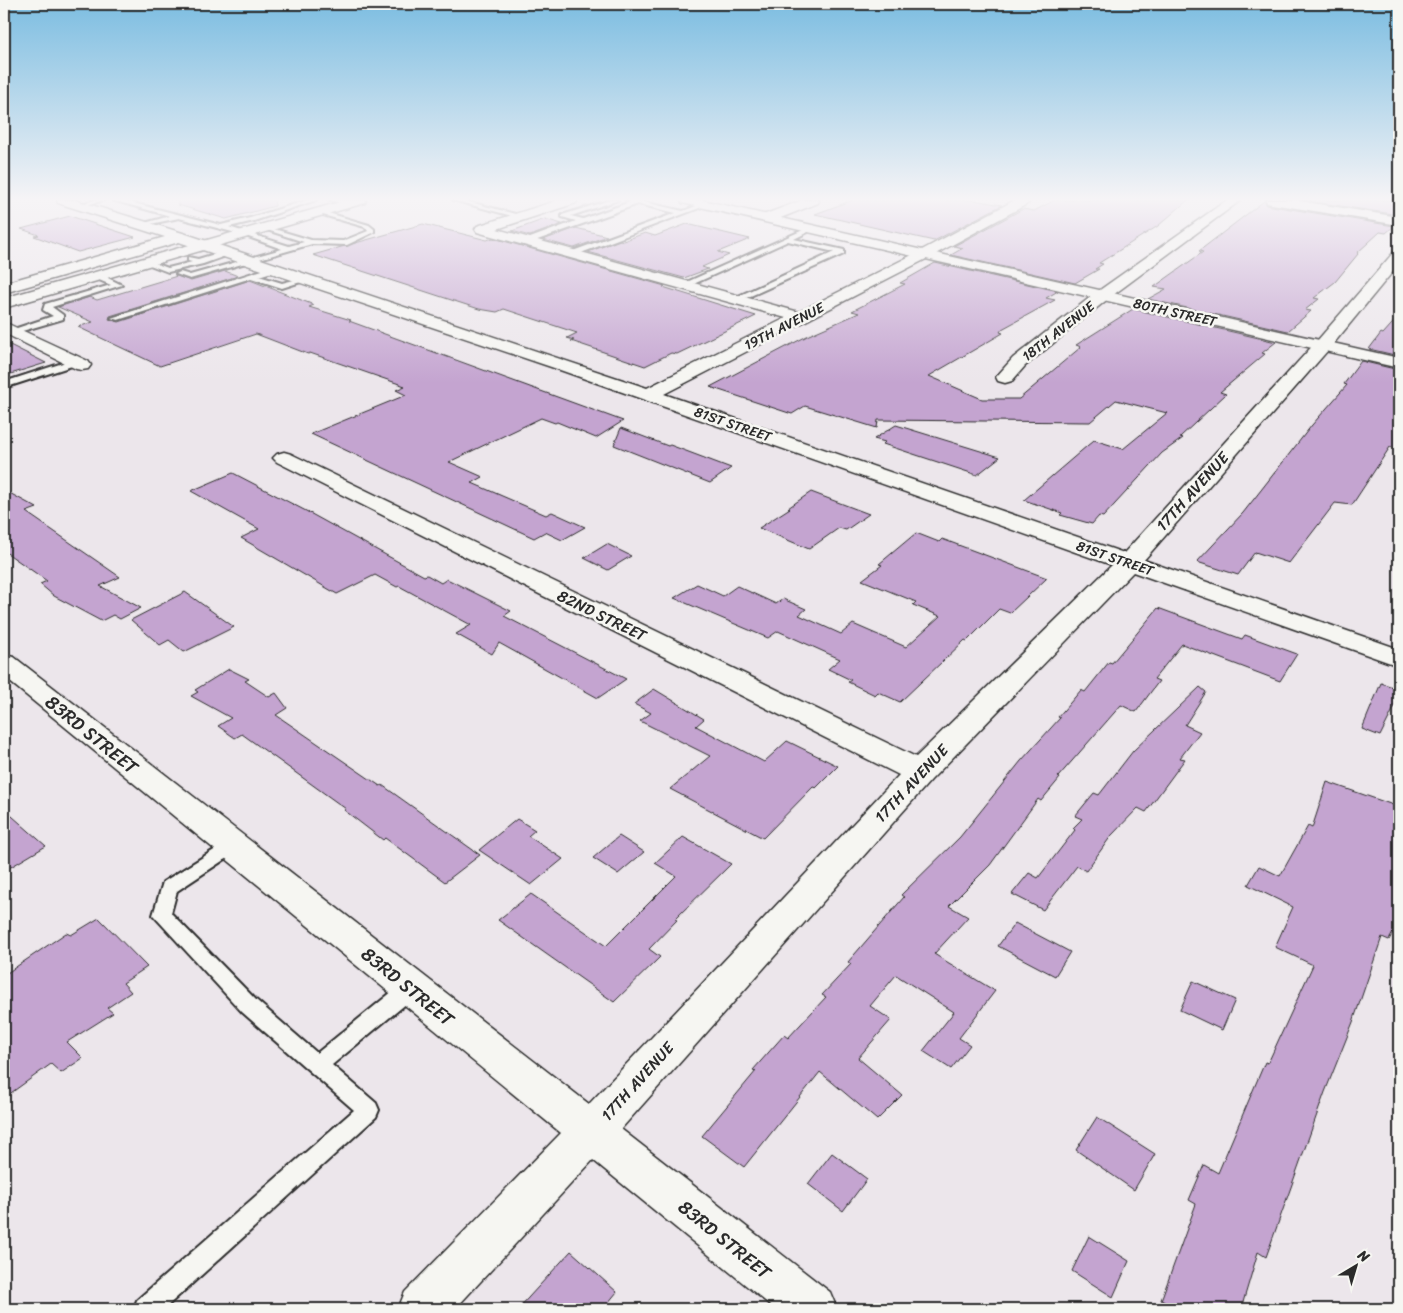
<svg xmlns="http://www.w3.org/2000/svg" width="1403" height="1313" font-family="Sriracha,sans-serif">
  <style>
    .building { fill: #c4a4d0; stroke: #2b2b2b }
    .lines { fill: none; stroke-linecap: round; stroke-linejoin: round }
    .service-casing { stroke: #2b2b2b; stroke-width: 4 }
    .minor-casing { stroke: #2b2b2b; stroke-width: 3 }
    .tertiary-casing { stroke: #2b2b2b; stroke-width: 3 }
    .service { fill: #f6f6f2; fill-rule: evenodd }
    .minor { fill: #f6f6f2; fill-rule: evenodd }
    .tertiary { fill: #f6f6f2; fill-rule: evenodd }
    .labels { text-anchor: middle; stroke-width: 5; stroke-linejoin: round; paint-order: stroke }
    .far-street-label { font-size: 14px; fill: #2b2b2b; stroke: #f6f6f2 }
    .street-label { font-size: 16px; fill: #2b2b2b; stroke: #f6f6f2 }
    .near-street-label { font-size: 19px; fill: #2b2b2b; stroke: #f6f6f2 }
  </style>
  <rect width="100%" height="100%" fill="#ece6eb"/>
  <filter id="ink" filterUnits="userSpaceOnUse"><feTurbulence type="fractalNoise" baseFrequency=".02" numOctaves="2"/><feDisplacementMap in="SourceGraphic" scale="10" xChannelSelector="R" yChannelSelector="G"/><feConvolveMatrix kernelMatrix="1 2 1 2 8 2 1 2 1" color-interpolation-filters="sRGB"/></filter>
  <g filter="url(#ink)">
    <g class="building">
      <path d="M178,200H274L275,206L226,219L178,205Z"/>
      <path d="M853,200H974L1002,205L934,241L815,214Z"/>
      <path d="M1055,200H1188L1158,226L1099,263L1103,264L1095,269H1099L1075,283L951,255L963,248L954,246L1023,209L1034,211Z"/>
      <path d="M1302,200H1399V215Z"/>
      <path d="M1264,201L1267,205L1272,206L1394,226L1386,233L1380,232L1357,253L1358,254L1335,282L1314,298L1319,299L1305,310L1311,311L1288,331L1148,299L1166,289L1154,287L1203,252L1199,251Z"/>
      <path d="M70,216L135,237L78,252L34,236L39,235L21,229Z"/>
      <path d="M545,219L562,224L530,236L512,231Z"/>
      <path d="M423,224L487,240L493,238L665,286L663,287L756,316L677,354L671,353L645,366L571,341L574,340L567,338L577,333L504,309L497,312L479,309L313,255Z"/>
      <path d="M687,224L750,239L718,252L729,255L702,267L708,269L684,278L588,252L620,240L623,241L645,233L655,236Z"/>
      <path d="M576,228L607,236L574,248L543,240Z"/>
      <path d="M935,263L1058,291L1046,298L1055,300L1002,329L1000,332L1003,333L929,376L982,399H1019L1081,347L1076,345L1133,309L1276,342L1262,353L1265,354L1220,392L1226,394L1180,437L1183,438L1162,453L1103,517L1099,516L1092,524L1060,515L1062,513L1024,500L1094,440L1123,449L1167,413L1116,400L1090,422L878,420L877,428L805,406L792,414L710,387L809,335L859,313L852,311L905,284L900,283Z"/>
      <path d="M225,271L238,276L110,316L109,319L119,322L250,280L314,305L309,307L351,320L349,321L623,421L596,438L557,422L555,423L541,418L449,462L483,477L472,483L546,515L552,512L585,527L562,540L545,532L534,538L311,434L406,395L396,390L405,386L310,353L308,354L256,334L160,366L78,327L93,322L58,307L90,297L97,300L177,276L191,281Z"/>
      <path d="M1399,316V356L1369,349L1381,333L1383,334Z"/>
      <path d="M4,342L46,363L4,376Z"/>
      <path d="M1361,361L1399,370V449L1390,447L1352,505L1335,503L1289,563L1255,552L1238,575L1197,562L1243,513L1312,425L1347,385L1344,384Z"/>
      <path d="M896,425L1000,457L977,475L883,444L885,442L874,439Z"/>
      <path d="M621,428L668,446L670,445L731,468L710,483L614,445Z"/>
      <path d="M233,473L306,511L424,576L427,575L441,583L447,579L511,611L504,616L626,679L598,698L499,643L492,654L456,634L471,625L399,586L397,587L375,575L337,594L241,538L259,529L191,491Z"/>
      <path d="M4,490L37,508L26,512L120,577L100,586L141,608L120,619L113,615L101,621L54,596L40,584L47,581L4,551Z"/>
      <path d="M811,492L869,514L846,530L839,528L809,549L759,528L790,508H788Z"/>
      <path d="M916,533L939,542L942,539L1047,578L1010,613L999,609L967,641L965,640L900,702L878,692L875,695L848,682L851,680L828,669L840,659L778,631L768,638L674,598L697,584L723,596L737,586L776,604L783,599L806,609L799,615L841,634L853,624L906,647L940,616L913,605L916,602L862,580L882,565L879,564Z"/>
      <path d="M607,544L631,556L608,570L584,558Z"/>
      <path d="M185,592L234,627L184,652L169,640L160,645L131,620Z"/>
      <path d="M1158,608L1242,639L1245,635L1297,654L1280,681L1182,644L1154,679L1159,681L1136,712L1121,705L1058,777L1060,778L1041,801L1038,799L990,865L949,906L968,917L934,954L995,991L959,1038L970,1045L951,1069L923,1051L954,1012L896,975L870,1006L891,1020L858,1058L902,1095L877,1120L820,1072L744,1167L702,1136L756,1071L753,1070L784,1035L788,1038L826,997L822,995L851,964L848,962L904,897L901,895L960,837L1021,761L1060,718L1058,717L1081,690L1085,692L1109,662L1112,663Z"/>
      <path d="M229,669L249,679L245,681L269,697L276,693L287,708L276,715L380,786L382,785L480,855L445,882L385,838L383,840L344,810L346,809L242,734L235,738L218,726L231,718L191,696L198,692L195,690Z"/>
      <path d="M1381,683L1399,689V698L1380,736L1362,729Z"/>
      <path d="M1200,687L1206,692L1185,725L1200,732L1180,758L1185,759L1146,812L1138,808L1111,836L1086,871L1077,866L1043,910L1012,894L1029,873L1038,878L1075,830L1073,828L1082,819L1075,816L1094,793L1099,795L1133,751Z"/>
      <path d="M654,689L704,719L696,726L764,762L787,741L838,766L816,788L813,787L763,838L670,789L710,756L640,721L651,713L634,704Z"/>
      <path d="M1327,782L1399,807V922L1389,940L1382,937L1353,1022L1325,1092L1266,1257L1258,1252L1241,1309H1177L1161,1300L1196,1204L1189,1200L1204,1165L1218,1173L1265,1062L1268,1063L1313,965L1275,947L1293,907L1248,885L1259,866L1280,876L1308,826L1312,828Z"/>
      <path d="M4,809L46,846L4,871Z"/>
      <path d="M517,819L535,830L528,836L563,859L531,885L479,850Z"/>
      <path d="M619,836L644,852L618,874L593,858Z"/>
      <path d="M683,837L731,864L675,919L677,920L649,949L660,957L614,1002L498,920L531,894L606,946L676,876L655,863Z"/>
      <path d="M99,918L147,967L123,983L131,992L107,1008L113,1013L67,1042L83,1058L61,1073L51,1064L4,1098V975L66,933L71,935Z"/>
      <path d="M1015,923L1070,952L1055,976L998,946Z"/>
      <path d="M1193,981L1235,1000L1222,1030L1180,1010Z"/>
      <path d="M1097,1117L1155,1154L1134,1190L1076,1150Z"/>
      <path d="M832,1153L867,1179L843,1211L808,1184Z"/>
      <path d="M1089,1236L1129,1261L1113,1297L1072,1271Z"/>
      <path d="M571,1251L617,1292L603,1309H518Z"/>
    </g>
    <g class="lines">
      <g class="service-casing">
        <g id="service">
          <path d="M95,200H104L80,207L77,205Z"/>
          <path d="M112,200H121L221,225L250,218L308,200H316L254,221L229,227L289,246L304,242L261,228L264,226L311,240L343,241L368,231L365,227L316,213V211L318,210L369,225L374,229V232L347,245L312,244L190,279L176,274L180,272L190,275L282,249L240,234L179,218L141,226V224L170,216Z"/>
          <path d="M330,200H341L351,203L348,205Z"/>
          <path d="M453,200H462L523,216L520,218Z"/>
          <path d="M610,200H618L571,216L583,219L630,202L626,200H635L683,211L707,202L710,204L573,256L569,254L570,252L676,213L638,204L529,243L522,241L576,221L562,217V215Z"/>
          <path d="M812,226L815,228L814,229L794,239L844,250V254L737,302H734V298L834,252L788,241L687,287L680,285Z"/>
          <path d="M228,250L232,252L231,254L203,264L168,272L142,262L146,260L168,268L192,262L188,261V257L198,259Z"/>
          <path d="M275,266H278V270L259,276L282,283L306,277L310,279L282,288L251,278L118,320L111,318Z"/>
          <path d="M94,274H100L122,285L52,307L63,315V319L12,334L8,331L53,316L43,310L45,304L111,285L94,278Z"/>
          <path d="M75,359L80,362L78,364L4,388V382Z"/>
          <path d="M233,840L239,842L241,846L239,850L177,891L171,913L256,1000L317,1053L404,982L411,980L418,982L421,988L418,994L332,1065L376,1103L379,1110L376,1117L164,1309H134L137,1300L354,1110L242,1012L153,915L163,882L227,842Z"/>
        </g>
      </g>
      <g class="minor-casing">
        <g id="minor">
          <path d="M57,200H75L186,234L647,388L786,318L477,232L475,229L477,226L559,200H577L576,203L497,229L799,312L920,251L1015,200H1030L1029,203L930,257L664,394L1124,553L1317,341L1394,252L1399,251V264L1329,349L1144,560L1399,649V666L1133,572L931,780L621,1129L830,1292L837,1309H775L593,1160L455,1309H398L405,1292L561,1133L4,677V655L14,657L589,1104L899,775L277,462L273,458L277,454L284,452L291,454L916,757L1112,565L560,370L179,242L4,293V283L165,237L58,203Z"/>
          <path d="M803,200H819L818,203L773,221L768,222L761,218L763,215Z"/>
          <path d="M1227,200H1241L1109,298L1025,366L1012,381L1005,383L998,381L996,377L1013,358L1097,292Z"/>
          <path d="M1266,200H1293L1399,217V225L1272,204L1267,203Z"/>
          <path d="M4,322L88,361L91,365L88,369L82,370L76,369L4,333Z"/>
        </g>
      </g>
      <g class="tertiary-casing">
        <g id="tertiary">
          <path d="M347,200H366L365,203L4,308V298Z"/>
          <path d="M681,200H702L1399,358V368L687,204L682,203Z"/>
        </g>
      </g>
      <use href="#service" class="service"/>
      <use href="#minor" class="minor"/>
      <use href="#tertiary" class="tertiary"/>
    </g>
  </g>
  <linearGradient id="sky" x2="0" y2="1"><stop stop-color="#7cbde1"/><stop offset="0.52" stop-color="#f6f4f6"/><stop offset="1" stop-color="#f6f4f6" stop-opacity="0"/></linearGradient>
  <rect width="1403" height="383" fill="url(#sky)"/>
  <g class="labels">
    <g class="far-street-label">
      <text transform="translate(1175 312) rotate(13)" y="5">80TH STREET</text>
      <text transform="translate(784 326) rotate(-27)" y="5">19TH AVENUE</text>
      <text transform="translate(1058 331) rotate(-38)" y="5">18TH AVENUE</text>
      <text transform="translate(733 424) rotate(19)" y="5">81ST STREET</text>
      <text transform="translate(1115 558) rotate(19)" y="5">81ST STREET</text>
    </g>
    <g class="street-label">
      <text transform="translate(1192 491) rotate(-48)" y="6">17TH AVENUE</text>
      <text transform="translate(602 615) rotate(26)" y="6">82ND STREET</text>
      <text transform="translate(911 783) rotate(-47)" y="6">17TH AVENUE</text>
      <text transform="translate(637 1081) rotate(-48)" y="6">17TH AVENUE</text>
    </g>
    <g class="near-street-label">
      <text transform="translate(92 734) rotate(39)" y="7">83RD STREET</text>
      <text transform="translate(408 986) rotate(39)" y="7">83RD STREET</text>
      <text transform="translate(725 1239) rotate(39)" y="7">83RD STREET</text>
    </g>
  </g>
  <rect width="1403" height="1313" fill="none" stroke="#f6f6f2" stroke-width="20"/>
  <rect x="10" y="10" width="1383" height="1293" fill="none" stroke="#2b2b2b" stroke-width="2" filter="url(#ink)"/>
  <g transform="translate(1356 1266) rotate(38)" stroke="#f6f6f2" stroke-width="4" paint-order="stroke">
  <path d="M0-4L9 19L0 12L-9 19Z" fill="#2b2b2b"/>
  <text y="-8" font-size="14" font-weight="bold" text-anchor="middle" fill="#2b2b2b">N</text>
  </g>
</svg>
